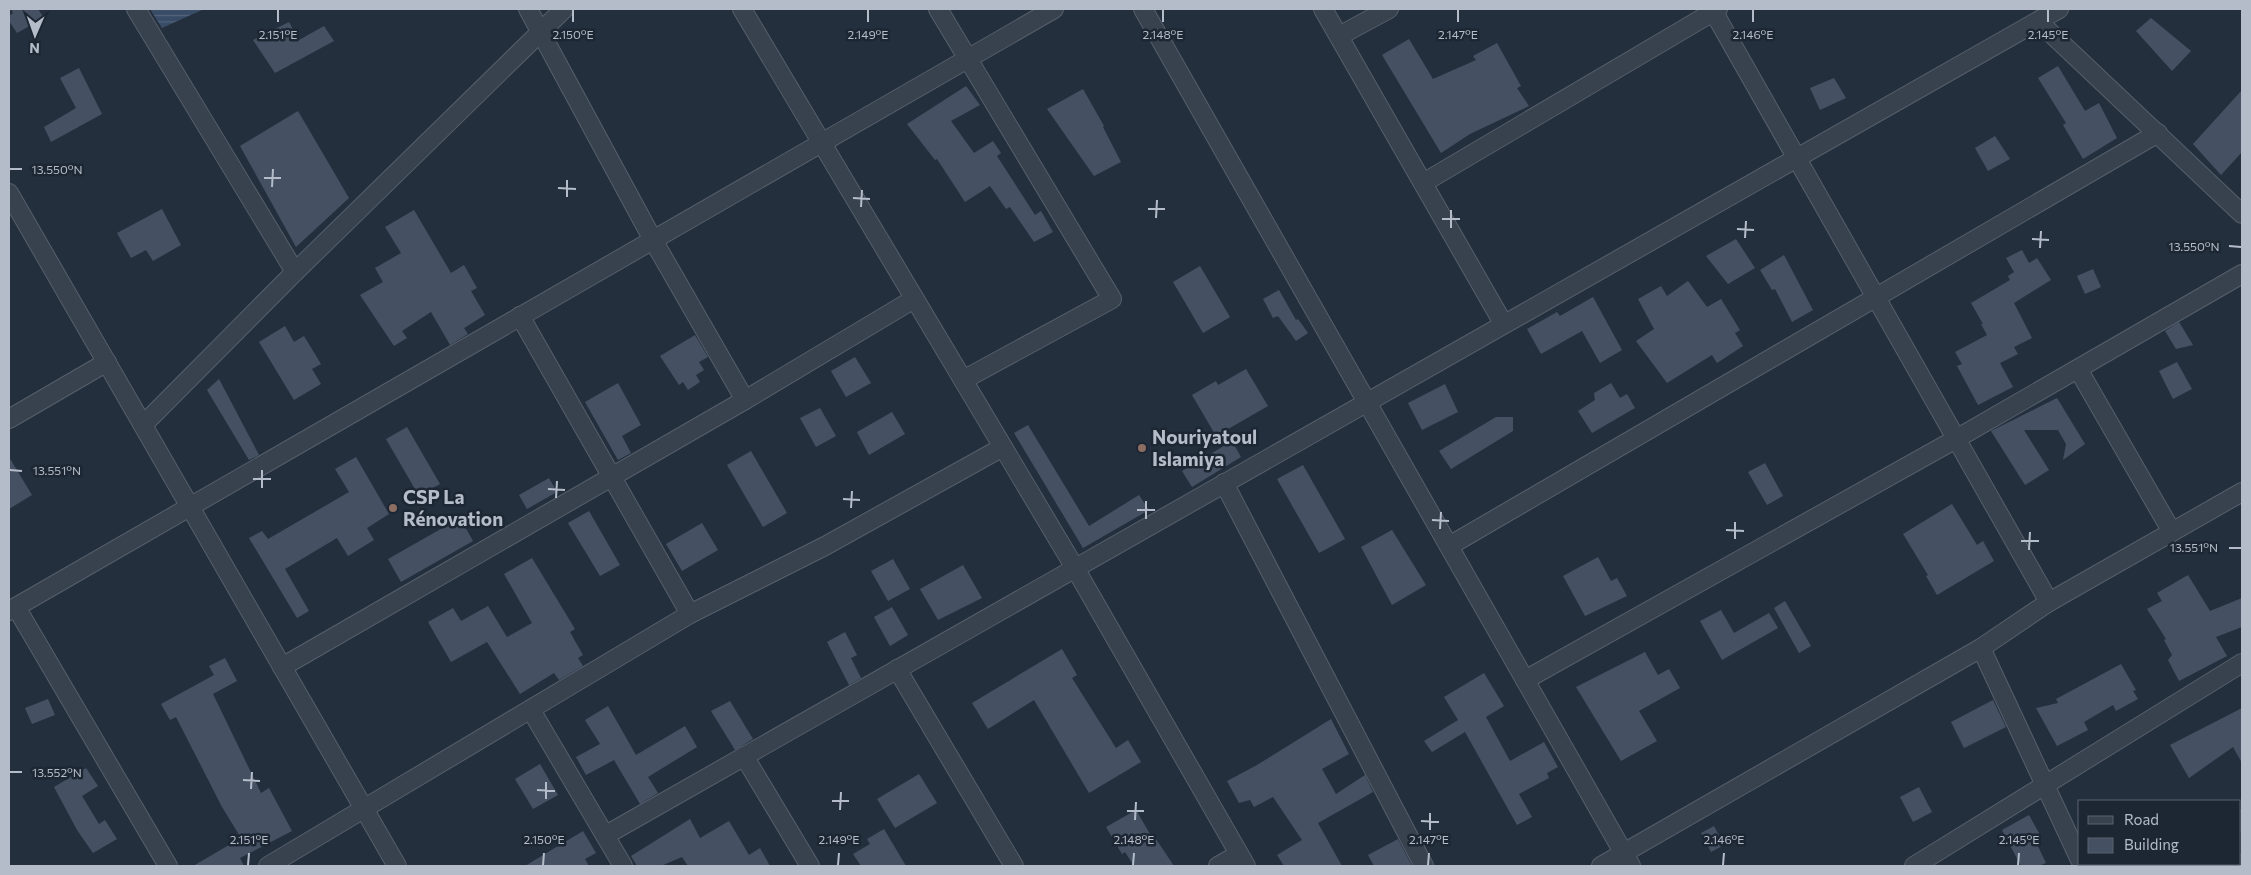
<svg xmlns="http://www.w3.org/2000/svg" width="2251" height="875" font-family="Commissioner,sans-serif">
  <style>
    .water { fill: url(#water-rules) }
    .building { fill: #455162 }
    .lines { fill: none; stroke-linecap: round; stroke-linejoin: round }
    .minor-casing { stroke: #565f6c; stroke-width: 20 }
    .minor { stroke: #38414e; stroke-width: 18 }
    .ticks { fill: none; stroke: #b4bcc9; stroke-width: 2 }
    .education-dot { fill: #8d6e63; stroke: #1d2633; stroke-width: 2 }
    .labels { text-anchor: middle; stroke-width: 5; stroke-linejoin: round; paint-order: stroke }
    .poi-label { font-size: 19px; font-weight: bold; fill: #b4bcc9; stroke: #1d2633; text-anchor: start }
    .ticks-label { font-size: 12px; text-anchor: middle; fill: #b4bcc9; stroke: #1d2633; stroke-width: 5; stroke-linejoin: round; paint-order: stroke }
  </style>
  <defs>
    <pattern id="water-rules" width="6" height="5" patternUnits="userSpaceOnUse" patternTransform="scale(1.25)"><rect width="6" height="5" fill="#394c67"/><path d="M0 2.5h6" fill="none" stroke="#53647b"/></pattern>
  </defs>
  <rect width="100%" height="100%" fill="#242f3e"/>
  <path class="water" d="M150,9H204L162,28Z"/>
  <g class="building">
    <path d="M11,9H38L44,18L17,33L9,21V16L13,13Z"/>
    <path d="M2151,18L2191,51L2172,71L2136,31Z"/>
    <path d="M289,22L299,40L324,26L334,41L275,73L253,40Z"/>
    <path d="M1409,39L1433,79L1476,60L1473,56L1497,43L1521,86L1517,88L1529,106L1470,134L1441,153L1382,55Z"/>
    <path d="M2058,66L2085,111L2099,103L2117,138L2083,159L2063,125L2066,123L2038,78Z"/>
    <path d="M79,68L102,114L51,142L44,127L76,108L60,78Z"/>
    <path d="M1834,78L1846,98L1820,110L1810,88Z"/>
    <path d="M966,86L980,105L951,121L974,153L993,141L1001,153L997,156L1035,215L1041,211L1053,232L1034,242L1010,207L1006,209L990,186L965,202L937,159L935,160L907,124Z"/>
    <path d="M1083,89L1104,126L1103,127L1121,162L1094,176L1047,109Z"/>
    <path d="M2242,90V152L2221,175L2193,144Z"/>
    <path d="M298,111L349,198L296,247L240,146Z"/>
    <path d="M1995,136L2010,159L1988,171L1975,148Z"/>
    <path d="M162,209L181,245L153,261L146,250L131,258L117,233Z"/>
    <path d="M414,210L451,273L464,265L477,288L471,291L485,315L464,328L468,334L450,345L431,312L402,331L407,338L394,346L360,295L383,282L375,268L401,253L385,227Z"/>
    <path d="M1736,239L1755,268L1728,284L1706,256Z"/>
    <path d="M2022,250L2029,263L2037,258L2051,280L2014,303L2032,338L2014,347L2018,354L2000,363L2013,387L1978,405L1957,366L1962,364L1955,352L1987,335L1981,324H1983L1971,303L2010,280L2008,276L2014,272L2006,258Z"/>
    <path d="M1784,255L1813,310L1792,322L1775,289L1772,290L1760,270Z"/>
    <path d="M1200,266L1230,317L1203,333L1173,282Z"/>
    <path d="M2093,269L2101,287L2085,294L2077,276Z"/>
    <path d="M1688,281L1707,307L1721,299L1740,330L1735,333L1743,346L1717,363L1712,355L1667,383L1636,341L1654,329L1638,299L1661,286L1667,296Z"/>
    <path d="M1279,290L1296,320L1298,319L1308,333L1296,341L1278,316L1273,318L1263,299Z"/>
    <path d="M1593,297L1622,350L1600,363L1582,331L1541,354L1527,329L1557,312L1560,316Z"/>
    <path d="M2179,322L2193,345L2176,349L2165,331Z"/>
    <path d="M285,326L294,342L304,336L321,364L312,369L321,384L294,400L259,342Z"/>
    <path d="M695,335L708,357L699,362L704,370L696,375L700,382L688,390L683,382L679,385L660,356Z"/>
    <path d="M855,357L871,383L846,397L831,371Z"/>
    <path d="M2177,362L2192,389L2173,399L2159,371Z"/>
    <path d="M1246,369L1268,406L1216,436L1192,395L1216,381L1218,385Z"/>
    <path d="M219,379L259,455L249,460L207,390Z"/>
    <path d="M618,383L641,425L622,436L631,453L618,460L585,402Z"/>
    <path d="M1611,383L1620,398L1627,394L1635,408L1592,433L1578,411L1595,400L1594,393Z"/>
    <path d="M1445,384L1458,412L1422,430L1408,403Z"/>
    <path d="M2057,398L2085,444L2063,460L2066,444L2058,430H2024L2049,470L2025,485L1991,431Z"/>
    <path d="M820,408L836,436L816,447L800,418Z"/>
    <path d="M892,412L905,434L869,455L857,432Z"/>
    <path d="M1496,417H1513V431L1451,469L1439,451Z"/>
    <path d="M1028,425L1089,526L1139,495L1149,510L1083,548L1014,433Z"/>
    <path d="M407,427L440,484L419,496L386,439Z"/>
    <path d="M1232,441L1241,457L1192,487L1182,471Z"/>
    <path d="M751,451L787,513L763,527L727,465Z"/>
    <path d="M9,457L32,495L9,509Z"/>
    <path d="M356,457L389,514L367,528L374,540L348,556L337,538L285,569L309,611L297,618L249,538L262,531L268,539L349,492L335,469Z"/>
    <path d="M1765,463L1783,496L1767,505L1748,472Z"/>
    <path d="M1303,465L1345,539L1319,553L1277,479Z"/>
    <path d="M549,478L557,492L527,509L519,495Z"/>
    <path d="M1952,504L1977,545L1983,541L1994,561L1937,595L1926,576L1928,575L1903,534Z"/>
    <path d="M589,511L620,565L600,576L568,523Z"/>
    <path d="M460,518L473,541L401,582L388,559Z"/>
    <path d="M702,523L718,550L682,571L666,544Z"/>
    <path d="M1392,530L1426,585L1392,605L1361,547Z"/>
    <path d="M1598,557L1611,581L1617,578L1627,596L1585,616L1563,576Z"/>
    <path d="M532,558L575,629L570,632L583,655L578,658L583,666L559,680L554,673L520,694L487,642L451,662L428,622L453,608L461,621L488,606L507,637L532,623L504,574Z"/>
    <path d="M893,559L910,589L888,601L871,571Z"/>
    <path d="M963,565L982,598L938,620L920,589Z"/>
    <path d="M2188,575L2210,611L2242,598V627L2216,637L2227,656L2179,681L2168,660L2172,655L2164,640L2166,639L2147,609L2162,601L2157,593Z"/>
    <path d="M1785,601L1811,646L1799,653L1774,608Z"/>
    <path d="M892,607L908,635L890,646L874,617Z"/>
    <path d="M1721,610L1734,633L1769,613L1778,628L1722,660L1700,621Z"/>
    <path d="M845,632L857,655L851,658L861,678L849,685L827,642Z"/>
    <path d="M1062,649L1077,675L1072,678L1116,748L1128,740L1141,762L1089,793L1034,700L988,729L972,703Z"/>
    <path d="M1645,652L1658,675L1669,669L1680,688L1639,711L1657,741L1621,761L1576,687Z"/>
    <path d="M225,658L237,681L213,694L261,793L269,788L292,831L240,858L244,866H193L241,838L222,807L176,717L170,720L161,704L214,675L209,666Z"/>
    <path d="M2121,664L2136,690L2133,691L2138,699L2116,711L2113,705L2084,722L2088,730L2057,746L2036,708L2058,703L2056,699Z"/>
    <path d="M1484,673L1504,706L1486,717L1510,761L1544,742L1558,767L1547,773L1549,778L1519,794L1532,817L1517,825L1465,732L1432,752L1424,741L1458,720L1444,697Z"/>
    <path d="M48,699L55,715L32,724L25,708Z"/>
    <path d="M1993,700L2006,727L1964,748L1951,722Z"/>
    <path d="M730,701L753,739L735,750L711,711Z"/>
    <path d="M608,706L636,755L685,726L697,747L648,777L658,793L640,804L614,760L586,775L576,757L600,744L585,720Z"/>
    <path d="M2242,708V763L2233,747L2189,778L2170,745Z"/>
    <path d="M1331,719L1349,754L1322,769L1336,794L1365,775L1373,792L1318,823L1342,866H1284L1277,855L1302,840L1273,797L1254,807L1250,800L1239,803L1227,781L1257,765Z"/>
    <path d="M540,764L558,795L533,809L515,779Z"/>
    <path d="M86,768L98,786L82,796L99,824L105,820L117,839L93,853L77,830L54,787Z"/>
    <path d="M919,774L937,803L895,828L877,799Z"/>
    <path d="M1919,787L1932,812L1913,822L1900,797Z"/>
    <path d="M1136,810L1154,841L1156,839L1174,866H1134L1125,852L1122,854L1106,827Z"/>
    <path d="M2029,815L2040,835L2034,838L2046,863L2038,866H2021L2002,830Z"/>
    <path d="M690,819L700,838L729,821L749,855L760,848L770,866H688L682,857L661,866H637L631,856Z"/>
    <path d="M1714,826L1724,845L1711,852L1701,833Z"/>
    <path d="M884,829L906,866H861L853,854L870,844L867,839Z"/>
    <path d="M583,831L596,853L585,859L589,866H525Z"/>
    <path d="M1398,839L1412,866H1374L1368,855Z"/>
  </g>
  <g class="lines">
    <g class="minor-casing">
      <g id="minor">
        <path d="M136,9L295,272"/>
        <path d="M528,9L653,240L745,400"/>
        <path d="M742,9L1075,568L1246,866"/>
        <path d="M938,9L1112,299L963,380"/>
        <path d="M1143,9L1631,866"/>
        <path d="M1323,9L1503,323"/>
        <path d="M1712,9L2049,602"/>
        <path d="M2039,22L2242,214"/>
        <path d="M1339,36L1389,9"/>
        <path d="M1423,183L1718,9"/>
        <path d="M9,193L397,866"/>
        <path d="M520,316L690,614"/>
        <path d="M2078,369L2172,532"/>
        <path d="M9,419L107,362"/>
        <path d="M143,425L295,272L564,9"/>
        <path d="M1224,483L1424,866"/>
        <path d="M1449,546L2158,133"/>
        <path d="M16,607L168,866"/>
        <path d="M9,611L1054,9"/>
        <path d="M1981,648L2080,860"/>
        <path d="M282,667L745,400L914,299"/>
        <path d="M897,669L1014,866"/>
        <path d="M1525,680L1956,439L2242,274"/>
        <path d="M531,710L623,866"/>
        <path d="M744,756L810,866"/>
        <path d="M2240,821L2242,820"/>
        <path d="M606,835L2059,9"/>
        <path d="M2238,864L2239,866"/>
        <path d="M268,866L690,614L825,546L1003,447"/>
        <path d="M1218,866L1239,854"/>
        <path d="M1601,866L1981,648L2049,602L2242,492"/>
        <path d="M1914,866L2242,663"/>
        <path d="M2168,866L2172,864"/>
      </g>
    </g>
    <use href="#minor" class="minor"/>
  </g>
  <path class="ticks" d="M278,22V10M573,22V10M868,22V10M1163,22V10M1458,22V10M1753,22V10M2048,22V10M10,169H22M264,178H281M272,187L273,169M558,188L576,189M567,197V180M853,198L870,199M861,207L862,190M1148,209H1165M1156,218L1157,200M1442,219H1460M1451,228V210M1737,229L1754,230M1745,238L1746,221M2032,239L2049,240M2229,246L2241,247M2040,248L2041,231M10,470L22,471M253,479H271M262,488V470M548,489L565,490M556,498L557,481M843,499L860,500M851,508L852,491M1137,510H1155M1146,519V501M1432,520L1449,521M1440,529L1441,512M1726,530L1744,531M1735,539V522M2021,541H2039M2229,548H2241M2029,550L2030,532M10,772H22M243,780L260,781M251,789L252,772M537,790L555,791M546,799V782M832,801H849M840,810L841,792M1127,811H1144M1135,820L1136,802M1421,821L1439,822M1430,830V813M248,865L249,853M543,865L544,853M838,865L839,853M1133,865L1134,853M1428,865L1429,853M1723,865L1724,853M2018,865L2019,853"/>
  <g class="education-dot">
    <circle cx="1142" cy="448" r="5"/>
    <circle cx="393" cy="508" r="5"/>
  </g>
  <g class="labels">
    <g class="poi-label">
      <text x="1152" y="444">Nouriyatoul<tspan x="1152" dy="22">Islamiya</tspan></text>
      <text x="403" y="504">CSP La<tspan x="403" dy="22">Rénovation</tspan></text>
    </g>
  </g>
  <g class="ticks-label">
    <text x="278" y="39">2.151°E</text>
    <text x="573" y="39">2.150°E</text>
    <text x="868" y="39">2.149°E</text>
    <text x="1163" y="39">2.148°E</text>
    <text x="1458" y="39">2.147°E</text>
    <text x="1753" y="39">2.146°E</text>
    <text x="2048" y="39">2.145°E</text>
    <text x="57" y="174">13.550°N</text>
    <text x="2194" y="251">13.550°N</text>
    <text x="57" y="475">13.551°N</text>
    <text x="2194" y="552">13.551°N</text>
    <text x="57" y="777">13.552°N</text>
    <text x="249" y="844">2.151°E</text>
    <text x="544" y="844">2.150°E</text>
    <text x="839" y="844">2.149°E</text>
    <text x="1134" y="844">2.148°E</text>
    <text x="1429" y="844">2.147°E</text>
    <text x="1724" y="844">2.146°E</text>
    <text x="2019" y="844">2.145°E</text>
  </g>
  <rect width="2251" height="875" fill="none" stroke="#b4bcc9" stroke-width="20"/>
  <rect x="2078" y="800" width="162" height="65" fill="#1d2633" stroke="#59626f"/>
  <rect x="2088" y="816" width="25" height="8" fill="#38414e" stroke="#59626f"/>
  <text x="2124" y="825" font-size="15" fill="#b4bcc9">Road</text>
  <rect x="2088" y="838" width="25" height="15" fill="#455162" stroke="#59626f"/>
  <text x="2124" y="850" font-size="15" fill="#b4bcc9">Building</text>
  <g transform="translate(35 35) rotate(182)" stroke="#1d2633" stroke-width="4" paint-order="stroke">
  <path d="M0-4L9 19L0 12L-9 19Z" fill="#b4bcc9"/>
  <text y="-8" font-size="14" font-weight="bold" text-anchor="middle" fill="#b4bcc9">N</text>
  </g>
</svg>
